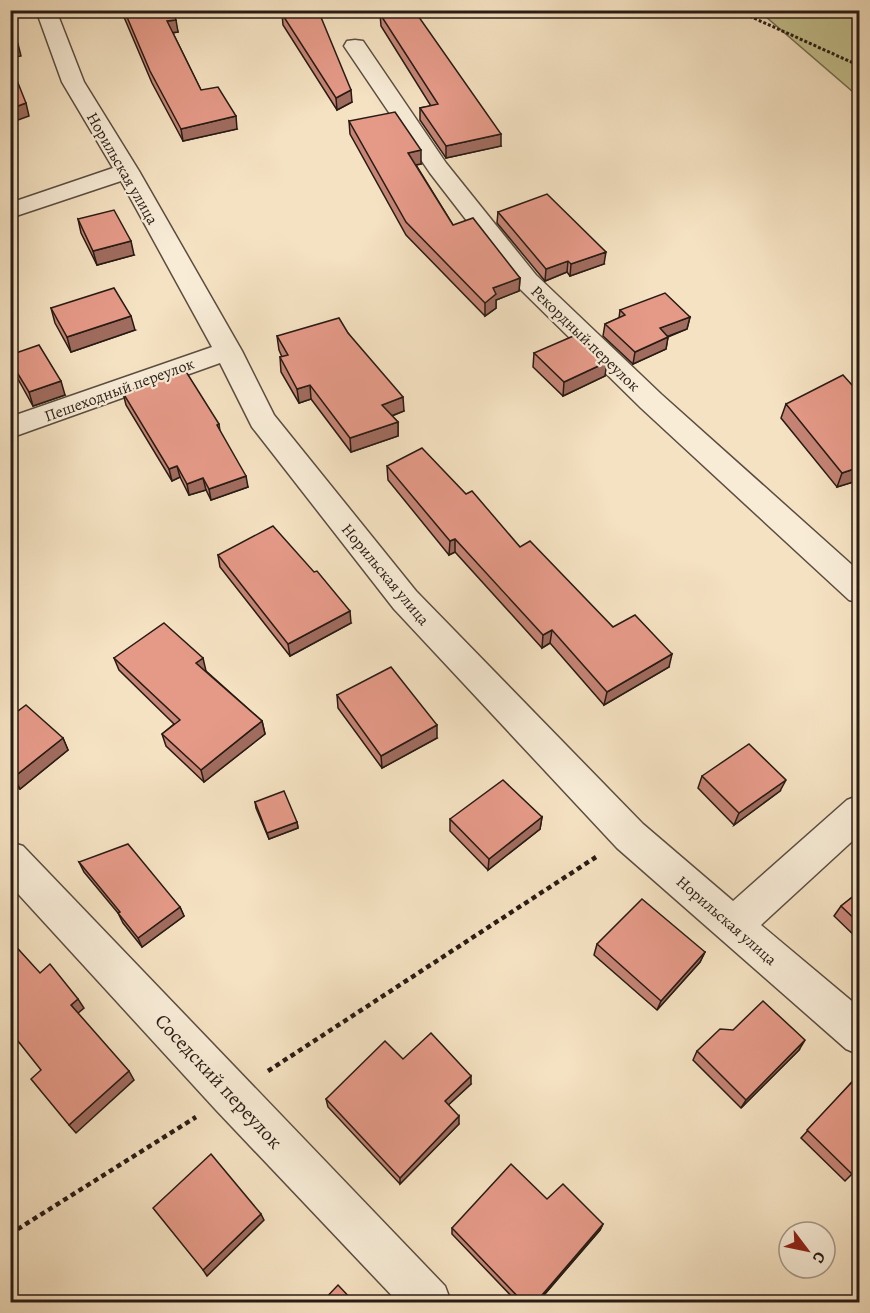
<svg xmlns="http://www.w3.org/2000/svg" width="870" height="1313" font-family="Alegreya,serif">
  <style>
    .green { fill: #c3c18e; stroke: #766e51; stroke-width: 1.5 }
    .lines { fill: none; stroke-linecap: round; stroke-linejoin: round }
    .minor-casing { stroke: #5b4d40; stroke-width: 3 }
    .path-far1 { stroke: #281b14; stroke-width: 3; stroke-dasharray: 3 2; stroke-linecap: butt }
    .path { stroke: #281b14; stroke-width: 4.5; stroke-dasharray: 5 4; stroke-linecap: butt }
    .minor { fill: #f8ecd7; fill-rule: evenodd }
    .wall { fill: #c58475; stroke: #281b14; stroke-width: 1.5 }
    .shaded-wall { fill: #a06c5f; stroke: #281b14; stroke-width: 1.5 }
    .building { fill: #e59a88; stroke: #281b14; stroke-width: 1.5 }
    .labels { text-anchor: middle; stroke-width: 4.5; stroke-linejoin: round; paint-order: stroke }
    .street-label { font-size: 16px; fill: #281b14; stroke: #f8ecd7 }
    .near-street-label { font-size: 20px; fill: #281b14; stroke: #f8ecd7 }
  </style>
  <rect width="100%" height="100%" fill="#f5e2c2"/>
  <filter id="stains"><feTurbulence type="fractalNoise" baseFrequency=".00333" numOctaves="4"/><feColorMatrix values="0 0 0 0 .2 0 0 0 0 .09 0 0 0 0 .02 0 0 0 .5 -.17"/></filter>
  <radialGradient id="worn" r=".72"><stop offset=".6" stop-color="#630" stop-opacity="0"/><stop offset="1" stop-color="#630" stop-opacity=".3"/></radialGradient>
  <path class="green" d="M759,11H859V97Z"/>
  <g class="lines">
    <g class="minor-casing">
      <g id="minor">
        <path d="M36,10H56L84,82L139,171L242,351L274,415L416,591L643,824L733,901L847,800L860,795V834L761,925L860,1008V1055L846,1049L617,848L394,609L252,427L220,363L10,438V417L212,347L121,181L10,218V203L113,168L62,82Z"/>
        <path d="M355,40L363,41L446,163L536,275L661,394L860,572V603L849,600L641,408L518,287L430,173L344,46L347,41Z"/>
        <path d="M10,842L23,846L445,1286L451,1302H398L216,1110L10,885Z"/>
      </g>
    </g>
    <path class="path-far1" d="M736,10L860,66"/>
    <g class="path">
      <path d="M268,1071L596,857"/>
      <path d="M10,1234L196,1117"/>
    </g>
    <use href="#minor" class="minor"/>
  </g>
  <g class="wall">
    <path d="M121,10H172L178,32L173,33L201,90L237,129L183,141L152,83Z"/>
    <path d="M282,14L352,102L337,110L283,25Z"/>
    <path d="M380,14L501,146L446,158L420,120V108L431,106L381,26Z"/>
    <path d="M349,121L421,164L416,165L453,225L520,278L519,291L496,300V308L485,316L406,235L350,134Z"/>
    <path d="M498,212L604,264L570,276L567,272L545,281L497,223Z"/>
    <path d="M78,219L134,255L97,265L81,233Z"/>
    <path d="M51,308L135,330L71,352L55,323Z"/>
    <path d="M620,310L690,317L687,329L668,337L666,349L633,364L603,336L605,324L619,318Z"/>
    <path d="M348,333L404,411L392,416L398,422V436L351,452L311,399L299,403L281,372L280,357H282L279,350L277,336Z"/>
    <path d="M534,353L605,376L563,396L533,367Z"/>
    <path d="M10,355L65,395L33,406L13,370L10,364Z"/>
    <path d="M123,393L219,424L220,431L248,487L211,500L206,490L189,495L180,477L172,481L126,405Z"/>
    <path d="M786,404L860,480L837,487L781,418Z"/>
    <path d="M387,466L466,494L520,547L613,627L669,667L604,705L550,643L542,648L455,552L449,555L388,480Z"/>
    <path d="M218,555L351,623L290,656L220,567Z"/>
    <path d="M114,658L206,671L262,721L265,734L204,782L166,746L162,734L174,724L119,670Z"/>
    <path d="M337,695L437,738L382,768L338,708Z"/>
    <path d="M10,717L63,738L68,750L20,789L10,780Z"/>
    <path d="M702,776L780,791L734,825L698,788Z"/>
    <path d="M255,802L297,822L298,828L269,839L256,808Z"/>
    <path d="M542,817L540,829L488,870L450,831V819Z"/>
    <path d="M79,862L180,907L184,916L142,947L123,923L118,913L84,872Z"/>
    <path d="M860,891V941L834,916L841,906Z"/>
    <path d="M597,944L705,952L700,962L657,1010L594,955Z"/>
    <path d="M799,1050L741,1108L693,1060L697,1051Z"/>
    <path d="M403,1059L471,1084L448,1105L459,1124L400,1184L328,1107L326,1099Z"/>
    <path d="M852,1082V1174L845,1181L801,1138Z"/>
    <path d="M603,1224L600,1230L538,1302H517L452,1234V1228Z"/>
  </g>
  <g class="shaded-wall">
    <path d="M176,20L178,32L169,33L167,21Z"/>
    <path d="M18,44L21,56L10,58V45Z"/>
    <path d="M351,90L352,102L337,110L336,98Z"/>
    <path d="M26,103L29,116L10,123V109Z"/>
    <path d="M236,116L237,129L183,141L181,129Z"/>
    <path d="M501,134V146L446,158V146Z"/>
    <path d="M421,150V164L409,166L408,153Z"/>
    <path d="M131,241L134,255L97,265L93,251Z"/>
    <path d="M606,252L604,264L570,276L571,264Z"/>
    <path d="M568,261L567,272L545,281L546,269Z"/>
    <path d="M520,278L519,291L496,300V308L485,316V303L493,288Z"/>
    <path d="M131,316L135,330L71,352L67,337Z"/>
    <path d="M690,317L687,329L658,340L660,328Z"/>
    <path d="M668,337L666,349L633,364L635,352Z"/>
    <path d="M607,362L605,376L563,396L564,382Z"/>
    <path d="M61,381L65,395L33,406L29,392Z"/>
    <path d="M310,385L311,399L299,403L297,389Z"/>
    <path d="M403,397L404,411L383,419L382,405Z"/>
    <path d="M398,422V436L351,452L350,438Z"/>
    <path d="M177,466L180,477L172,481L169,469Z"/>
    <path d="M860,467V480L837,487L842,473Z"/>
    <path d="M246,476L248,487L211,500L209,489Z"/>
    <path d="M203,478L206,490L189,495L187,484Z"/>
    <path d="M455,539V552L449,555L450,541Z"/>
    <path d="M350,611L351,623L290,656L288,644Z"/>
    <path d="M552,630L550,643L542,648L543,635Z"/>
    <path d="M672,654L669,667L604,705L607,692Z"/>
    <path d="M203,658L206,671L200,676L196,663Z"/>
    <path d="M262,721L265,734L204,782L201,770Z"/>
    <path d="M437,725V738L382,768L381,756Z"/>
    <path d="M63,738L68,750L20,789L14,777Z"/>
    <path d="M786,780L780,791L734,825L739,813Z"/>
    <path d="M542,817L540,829L488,870L489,859Z"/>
    <path d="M297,822L298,828L269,839L267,833Z"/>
    <path d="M180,907L184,916L142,947L138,938Z"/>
    <path d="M705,952L700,962L657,1010L661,1001Z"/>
    <path d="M78,999L84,1008L77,1014L71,1005Z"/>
    <path d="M805,1040L799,1050L741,1108L746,1100Z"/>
    <path d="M129,1071L134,1080L76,1133L69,1125Z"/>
    <path d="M471,1076V1084L444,1109L445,1101Z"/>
    <path d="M459,1116V1124L400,1184V1178Z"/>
    <path d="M261,1214L264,1220L207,1276L203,1270Z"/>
    <path d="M603,1224L600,1230L538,1302H536Z"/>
  </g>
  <g class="building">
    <path d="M124,10H172L176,20L167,21L201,90L218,87L236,116L181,129L150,71Z"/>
    <path d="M300,10H318L351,90L336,98L282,14Z"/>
    <path d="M405,10H414L501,134L446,146L420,108L438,104L380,14Z"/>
    <path d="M10,26L18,44L10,45Z"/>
    <path d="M10,63L26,103L10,109Z"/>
    <path d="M395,112L421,150L408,153L453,225L473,218L520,278L493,288L496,294L485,303L406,222L349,121Z"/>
    <path d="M547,194L606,252L571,264L568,261L546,269L498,212Z"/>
    <path d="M114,210L131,241L93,251L78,219Z"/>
    <path d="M114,288L131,316L67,337L51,308Z"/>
    <path d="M665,293L690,317L660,328L668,337L635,352L605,324L625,315L620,310Z"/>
    <path d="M339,318L348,333L403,397L382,405L398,422L350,438L310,385L297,389L280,357L288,355L277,336Z"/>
    <path d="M578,334L607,362L564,382L534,353Z"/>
    <path d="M39,345L61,381L29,392L10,361V355Z"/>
    <path d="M185,370L219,424L217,425L246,476L209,489L203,478L187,484L177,466L169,469L123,393Z"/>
    <path d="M843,375L860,394V467L842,473L786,404Z"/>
    <path d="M422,448L466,494L472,491L520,547L530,541L613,627L635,615L672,654L607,692L552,630L543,635L455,539L450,541L387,466Z"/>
    <path d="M273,526L314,572L317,571L350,611L288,644L218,555Z"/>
    <path d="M164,623L203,658L196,663L262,721L201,770L162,734L180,720L114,658Z"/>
    <path d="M391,667L437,725L381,756L337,695Z"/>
    <path d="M26,705L63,738L14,777L10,774V717Z"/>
    <path d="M749,744L786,780L739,813L702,776Z"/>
    <path d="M503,780L542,817L489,859L450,819Z"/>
    <path d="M284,791L297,822L267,833L255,802Z"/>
    <path d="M128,844L180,907L138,938L118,913L120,912L79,862Z"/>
    <path d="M860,891V924L841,906Z"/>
    <path d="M642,899L705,952L661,1001L597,944Z"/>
    <path d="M10,940L40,973L50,964L78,999L71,1005L129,1071L69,1125L31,1079L41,1070L10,1031Z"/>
    <path d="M763,1001L805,1040L746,1100L697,1051L720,1029L733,1030Z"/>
    <path d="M431,1033L471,1076L445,1101L459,1116L400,1178L326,1099L385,1041L403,1059Z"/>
    <path d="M852,1082L860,1089V1166L852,1174L807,1130Z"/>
    <path d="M211,1154L261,1214L203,1270L153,1208Z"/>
    <path d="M511,1164L547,1199L563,1184L603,1224L536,1302H523L452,1228Z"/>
    <path d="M338,1285L354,1302H322Z"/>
  </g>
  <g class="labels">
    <g class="street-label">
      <text transform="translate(123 168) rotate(60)" y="6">Норильская улица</text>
      <text transform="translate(586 338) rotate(44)" y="6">Рекордный переулок</text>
      <text transform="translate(119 389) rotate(-20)" y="6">Пешеходный переулок</text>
      <text transform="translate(386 574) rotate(50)" y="6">Норильская улица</text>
      <text transform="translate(727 920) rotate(41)" y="6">Норильская улица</text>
    </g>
    <g class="near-street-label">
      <text transform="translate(219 1081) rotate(47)" y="7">Соседский переулок</text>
    </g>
  </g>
  <rect width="870" height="1313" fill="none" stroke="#f5e2c2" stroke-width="36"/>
  <rect x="12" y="12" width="846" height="1289" fill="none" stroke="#281b14" stroke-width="3"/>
  <rect x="18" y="18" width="834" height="1277" fill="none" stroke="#281b14" stroke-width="1.5"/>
  <g transform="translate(807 1250) rotate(122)"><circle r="28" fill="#f8ecd7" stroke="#a59889" stroke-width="1.5"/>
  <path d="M0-4.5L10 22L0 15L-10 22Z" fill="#8f2418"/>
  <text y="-9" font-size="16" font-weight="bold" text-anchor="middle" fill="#281b14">С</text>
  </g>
  <rect width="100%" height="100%" filter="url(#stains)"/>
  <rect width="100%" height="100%" fill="url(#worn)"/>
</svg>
